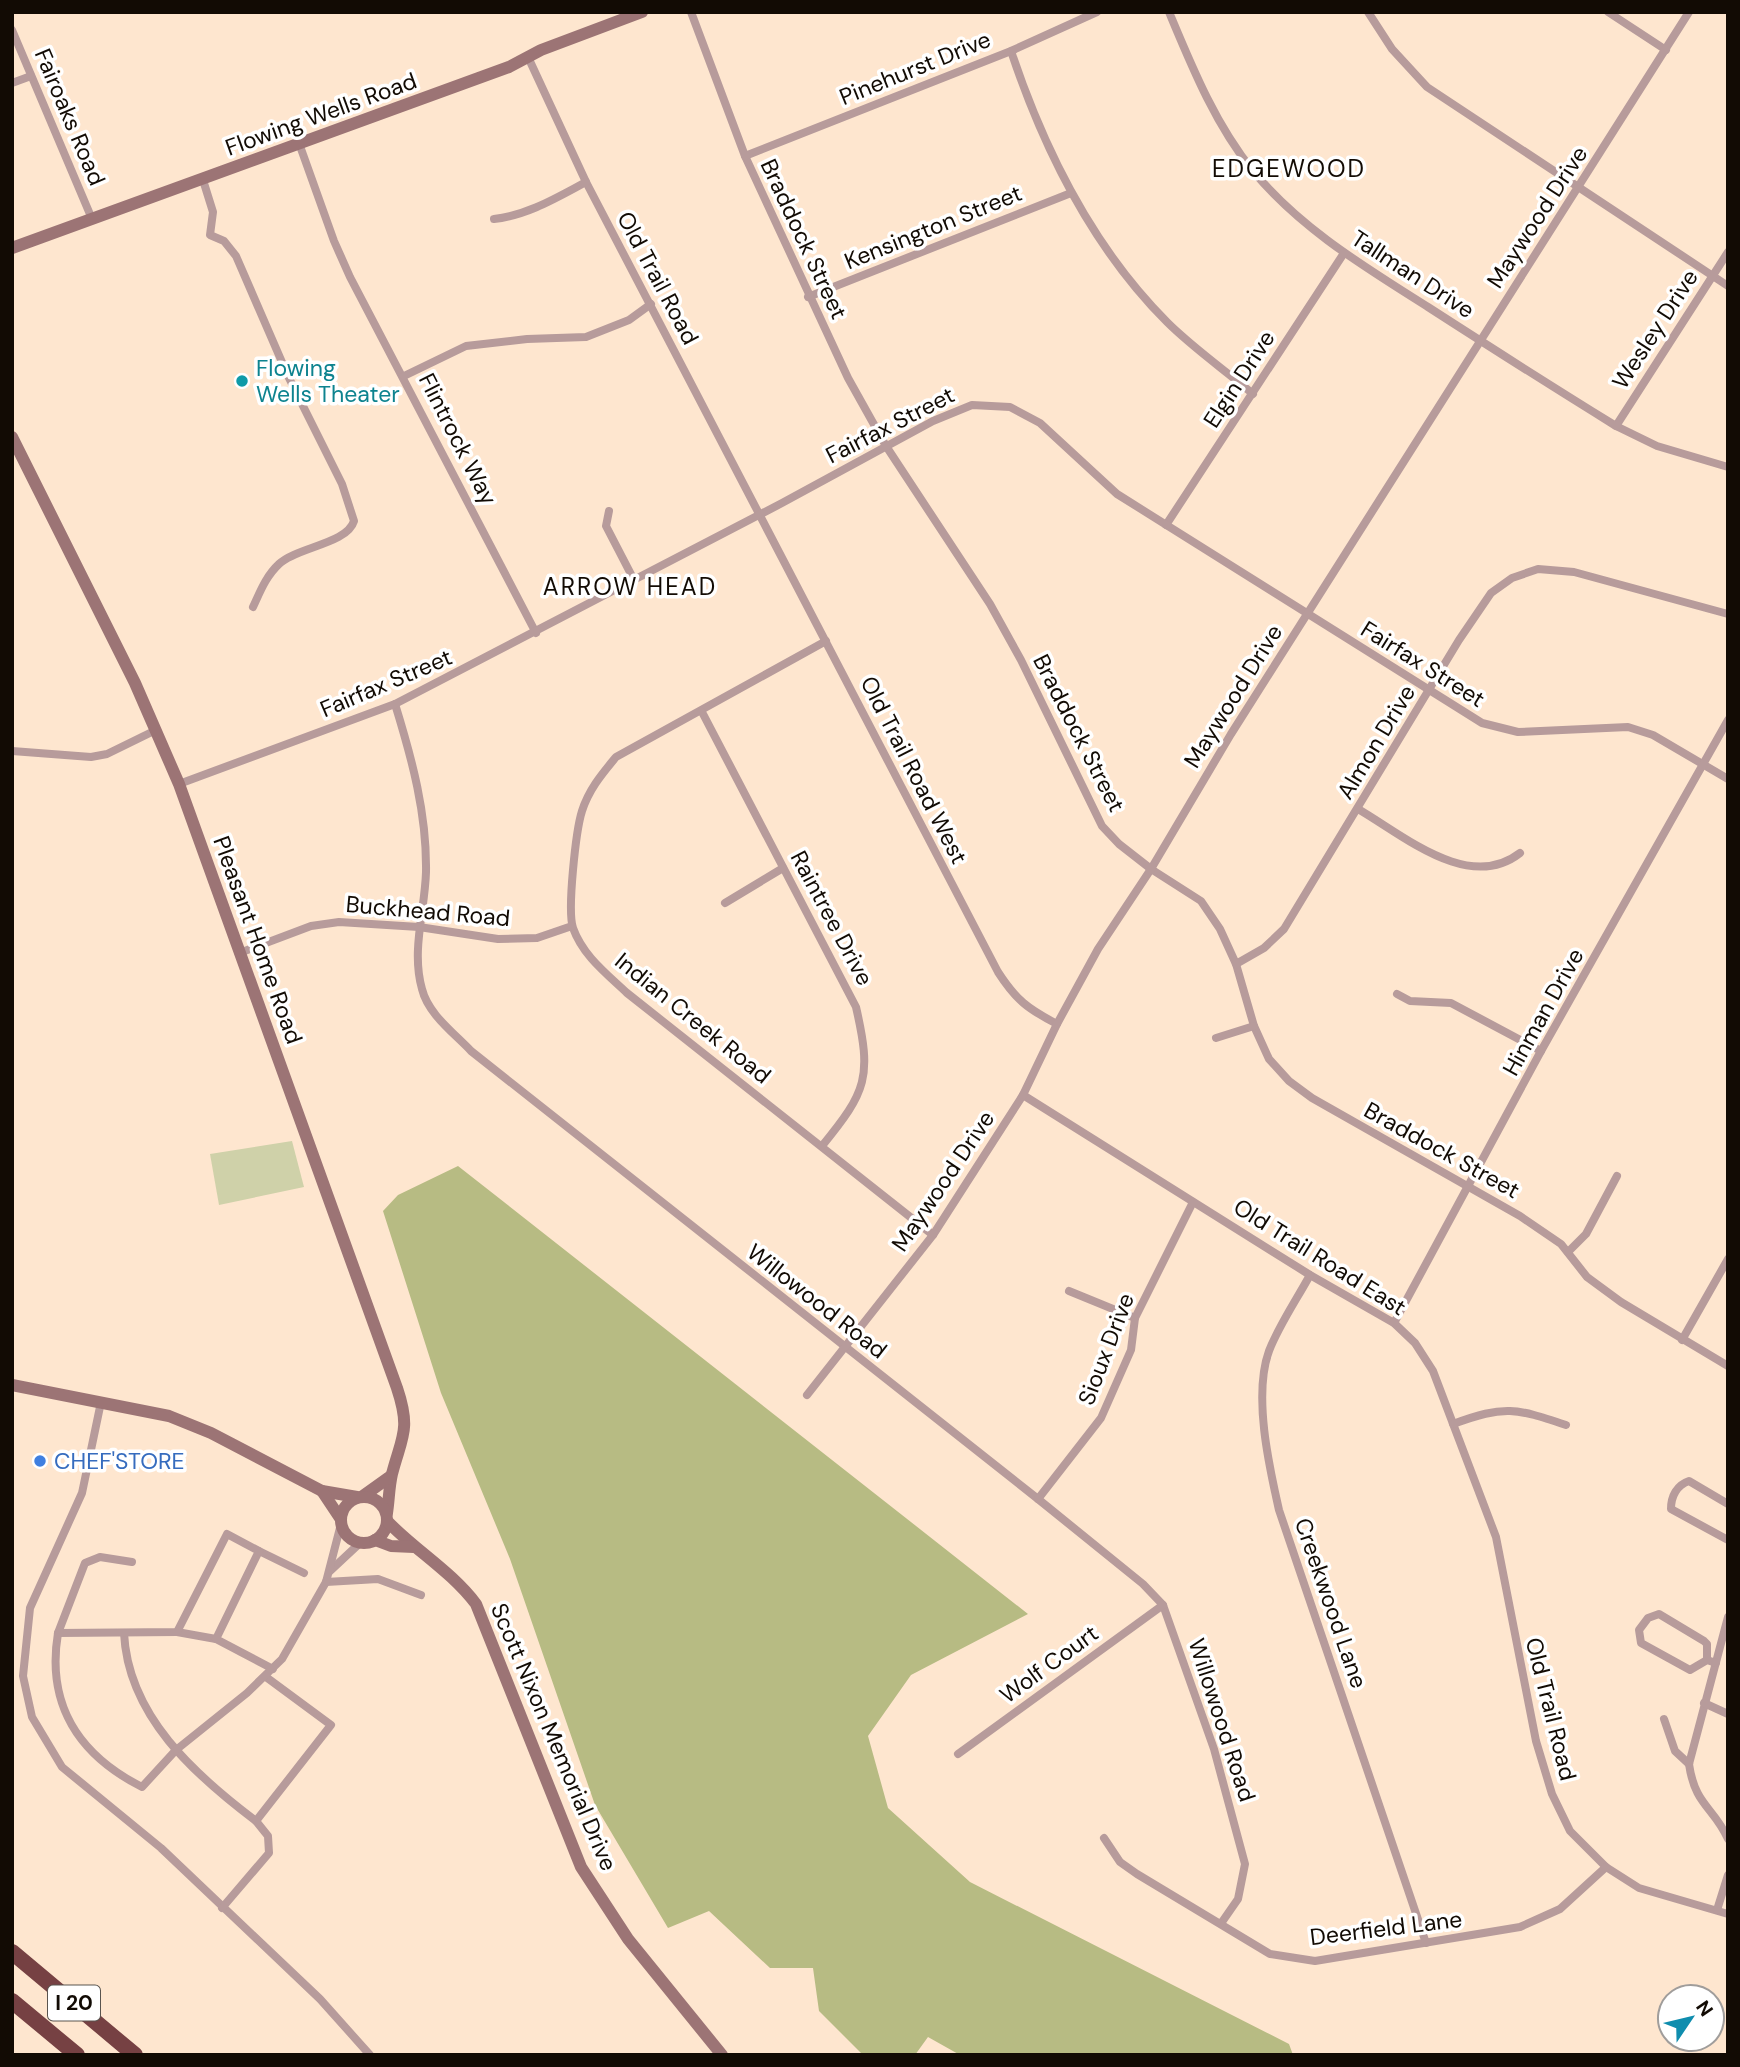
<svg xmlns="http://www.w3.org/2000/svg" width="1740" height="2067" font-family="'DM Sans',sans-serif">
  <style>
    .green { fill: #cfd1a9 }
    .forest { fill: #b7bb83 }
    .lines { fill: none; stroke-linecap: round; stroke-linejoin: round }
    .street { stroke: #b79b9b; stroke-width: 8 }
    .secondary { stroke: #9c7475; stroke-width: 12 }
    .highway { stroke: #764143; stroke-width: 16 }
    .culture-dot { fill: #0f9aa8; stroke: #fff; stroke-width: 2.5 }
    .shop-dot { fill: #3f7fe0; stroke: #fff; stroke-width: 2.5 }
    .labels { text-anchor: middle; stroke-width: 7; stroke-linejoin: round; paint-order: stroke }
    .shield { fill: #fff; stroke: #59544f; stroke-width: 2 }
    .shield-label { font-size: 21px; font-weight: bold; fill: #120b04 }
    .street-label { font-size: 23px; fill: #120b04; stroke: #fff }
    .culture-label { font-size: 23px; fill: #0d838f; stroke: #fff; text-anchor: start }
    .shop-label { font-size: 23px; fill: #366cbe; stroke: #fff; text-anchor: start }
    .neighbourhood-label { font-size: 24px; letter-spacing: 2px; fill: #120b04; stroke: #fff }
  </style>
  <rect width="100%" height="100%" fill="#fee6cf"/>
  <path class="green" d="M292,1141L304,1187L219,1205L210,1154Z"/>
  <path class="forest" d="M458,1166L1028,1614L911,1675L868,1736L888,1808L970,1882L1289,2044L1293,2055H960L928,2037L915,2055H863L819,2011L813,1968H770L709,1911L668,1928L595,1805L510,1559L441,1393L383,1211L398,1195Z"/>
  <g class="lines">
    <g class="street">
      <path d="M691,12L745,156L848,378L886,446L990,604L1021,660L1102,826L1119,844L1151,869L1201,901L1220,929L1236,964L1254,1026L1269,1059L1289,1081L1312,1098L1520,1216L1561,1244L1587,1277L1621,1302L1728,1366"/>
      <path d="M1169,12C1192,67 1215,124 1253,171C1301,229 1365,267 1428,307C1490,347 1553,387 1616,426L1657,446L1728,467"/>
      <path d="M1368,12L1392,49L1427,87L1728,286"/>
      <path d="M1608,12L1666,50"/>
      <path d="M12,30L92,219"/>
      <path d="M1011,51C1044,150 1093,248 1167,322C1193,348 1225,370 1253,394"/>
      <path d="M528,57L586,182L998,972C1016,1000 1028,1009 1057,1024"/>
      <path d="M12,83L31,76"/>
      <path d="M300,146L334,241L350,277L536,633"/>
      <path d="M745,156L1011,51L1097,12"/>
      <path d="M203,180L213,212L210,235L224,241L236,256L288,376L342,484L354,521C347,544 297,547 279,564C266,576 260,592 253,607"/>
      <path d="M494,219C528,215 556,198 586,182"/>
      <path d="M808,297L1071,193"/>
      <path d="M404,376L466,346L527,339L586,337L629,320L651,304"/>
      <path d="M1616,426L1728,252"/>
      <path d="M609,511L606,526L634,580"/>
      <path d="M1166,525L1344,253"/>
      <path d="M826,641L616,757C602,774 589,789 582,811C576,830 567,910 573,928C583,956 607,974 627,993L933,1235"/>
      <path d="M395,704C412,759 427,814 426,872C425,910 411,951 422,989C428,1014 454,1033 471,1051L1038,1499L1143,1584L1163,1605L1214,1749L1245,1864L1238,1899L1222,1922"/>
      <path d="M702,712L856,1007C872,1077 867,1091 822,1146"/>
      <path d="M12,751L91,757L107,754L156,730"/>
      <path d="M179,784L395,704L782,503L933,421L972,405L1010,407L1040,423L1117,494L1482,723L1518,732L1628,727L1653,735L1728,779"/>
      <path d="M1358,809C1403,835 1469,893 1520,853"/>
      <path d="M725,903L783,868"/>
      <path d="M242,952L311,926L339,922L419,927L498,939L537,938L572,926"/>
      <path d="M1236,964L1264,948L1284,929L1459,640L1491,593L1512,578L1538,569L1574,572L1728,614"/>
      <path d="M1397,994L1410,1001L1451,1003L1541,1051"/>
      <path d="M1216,1038L1254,1026"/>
      <path d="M1023,1095L1310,1275L1394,1323L1415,1343L1433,1371L1496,1537L1536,1741L1552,1794L1570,1831L1606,1867L1639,1888L1728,1914"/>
      <path d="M1568,1252L1586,1234L1617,1176"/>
      <path d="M1310,1275C1297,1299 1279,1325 1269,1351C1253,1395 1269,1466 1279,1510L1426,1943"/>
      <path d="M1069,1291L1135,1318"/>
      <path d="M1394,1323L1541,1051L1728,720"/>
      <path d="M1682,1340L1728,1259"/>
      <path d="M807,1395L933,1235L1023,1095L1057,1024L1098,949L1151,869L1231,734L1689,12"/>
      <path d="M101,1402L82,1493L30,1608L23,1676L32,1717L62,1767L161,1848L320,1999L370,2055"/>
      <path d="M1453,1424C1505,1405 1515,1408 1566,1425"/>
      <path d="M1038,1499L1101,1418L1131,1350L1135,1318L1193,1202"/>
      <path d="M1728,1504L1689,1481C1677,1485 1671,1496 1671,1509L1728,1540"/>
      <path d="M259,1551L304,1573"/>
      <path d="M330,1571L360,1543"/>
      <path d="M326,1582L378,1579L421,1595"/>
      <path d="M1728,1617L1689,1764C1695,1806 1714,1807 1728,1839"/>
      <path d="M177,1632L216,1639"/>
      <path d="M58,1633L85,1563L100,1557L132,1562"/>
      <path d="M124,1633C128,1716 195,1775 256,1821L331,1725L266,1677"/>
      <path d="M1707,1660V1644L1704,1641L1659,1614L1648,1618L1639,1630L1641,1643L1690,1670L1707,1660L1716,1663"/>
      <path d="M273,1669L216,1639L259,1551L227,1534L177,1632L58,1633C46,1705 79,1755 142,1787L176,1750L247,1693L282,1659L326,1582L341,1524"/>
      <path d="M1704,1703L1728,1714"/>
      <path d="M1664,1719L1675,1751L1689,1764"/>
      <path d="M958,1754L1163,1605"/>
      <path d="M1104,1838L1120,1862L1137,1874L1270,1954L1315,1961L1520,1927L1560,1909L1606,1867"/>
      <path d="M222,1908L269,1853L268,1836L256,1821"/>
      <path d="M1717,1910L1728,1875"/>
    </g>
    <g class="secondary">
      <path d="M12,248L509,67L541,50L642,12"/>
      <path d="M12,437L135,683L179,784L397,1388C411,1430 402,1436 392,1474C389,1487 389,1500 387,1513"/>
      <path d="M12,1385L169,1416L211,1433L322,1491L357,1497"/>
      <path d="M322,1491L340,1518"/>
      <path d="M363,1496L391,1476"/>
      <circle cx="364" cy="1520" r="23"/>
      <path d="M387,1521C416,1551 451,1571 476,1604L581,1867L628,1939L722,2055"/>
      <path d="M375,1540L391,1546L414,1547"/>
    </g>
    <g class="highway">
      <path d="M12,1952L135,2055"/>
      <path d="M12,2001L77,2055"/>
    </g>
  </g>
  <circle class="culture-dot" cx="242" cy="381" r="7"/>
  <circle class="shop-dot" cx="40" cy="1461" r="7"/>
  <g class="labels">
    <rect class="shield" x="48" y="1985.5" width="52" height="35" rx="5"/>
    <g class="shield-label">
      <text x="74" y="2010">I 20</text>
    </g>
    <g class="street-label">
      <text transform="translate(915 68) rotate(-22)" y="8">Pinehurst Drive</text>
      <text transform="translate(321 114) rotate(-20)" y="8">Flowing Wells Road</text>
      <text transform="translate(70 117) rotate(67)" y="8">Fairoaks Road</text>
      <text transform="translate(1537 217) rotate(-57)" y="8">Maywood Drive</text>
      <text transform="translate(933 227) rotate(-22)" y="8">Kensington Street</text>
      <text transform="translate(804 239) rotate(65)" y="8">Braddock Street</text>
      <text transform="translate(1413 274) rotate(33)" y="8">Tallman Drive</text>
      <text transform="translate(658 278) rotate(62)" y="8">Old Trail Road</text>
      <text transform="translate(1655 329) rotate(-57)" y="8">Wesley Drive</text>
      <text transform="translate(1239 379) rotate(-57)" y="8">Elgin Drive</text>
      <text transform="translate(890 425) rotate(-27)" y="8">Fairfax Street</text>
      <text transform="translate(458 439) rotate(63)" y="8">Flintrock Way</text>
      <text transform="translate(1423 664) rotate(32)" y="8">Fairfax Street</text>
      <text transform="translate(386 683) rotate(-23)" y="8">Fairfax Street</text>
      <text transform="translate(1233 696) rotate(-58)" y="8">Maywood Drive</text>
      <text transform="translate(1079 733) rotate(63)" y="8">Braddock Street</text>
      <text transform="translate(1376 742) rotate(-59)" y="8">Almon Drive</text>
      <text transform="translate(914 770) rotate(63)" y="8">Old Trail Road West</text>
      <text transform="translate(428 911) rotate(5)" y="8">Buckhead Road</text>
      <text transform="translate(832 918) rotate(62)" y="8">Raintree Drive</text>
      <text transform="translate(258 940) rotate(70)" y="8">Pleasant Home Road</text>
      <text transform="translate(1543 1012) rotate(-61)" y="8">Hinman Drive</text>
      <text transform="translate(693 1018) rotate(39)" y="8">Indian Creek Road</text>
      <text transform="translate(1442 1150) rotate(29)" y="8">Braddock Street</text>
      <text transform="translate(943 1181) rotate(-56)" y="8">Maywood Drive</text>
      <text transform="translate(1320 1257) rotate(32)" y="8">Old Trail Road East</text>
      <text transform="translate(817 1301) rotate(38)" y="8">Willowood Road</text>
      <text transform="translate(1106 1349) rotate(-69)" y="8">Sioux Drive</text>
      <text transform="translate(1331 1603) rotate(71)" y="8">Creekwood Lane</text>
      <text transform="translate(1049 1664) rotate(-36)" y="8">Wolf Court</text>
      <text transform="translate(1551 1709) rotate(76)" y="8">Old Trail Road</text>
      <text transform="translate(1222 1720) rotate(72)" y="8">Willowood Road</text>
      <text transform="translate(554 1737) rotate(67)" y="8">Scott Nixon Memorial Drive</text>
      <text transform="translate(1386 1928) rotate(-7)" y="8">Deerfield Lane</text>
    </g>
    <g class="culture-label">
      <text x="256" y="376">Flowing<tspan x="256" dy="26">Wells Theater</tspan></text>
    </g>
    <g class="shop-label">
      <text x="54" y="1469">CHEF'STORE</text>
    </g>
    <g class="neighbourhood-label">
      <text x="1289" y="177">EDGEWOOD</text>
      <text x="630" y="595">ARROW HEAD</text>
    </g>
  </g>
  <rect width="1740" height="2067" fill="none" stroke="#120b04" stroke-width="28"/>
  <g transform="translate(1691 2018) rotate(55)"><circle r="33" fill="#ffffff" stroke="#a09d9b" stroke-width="2"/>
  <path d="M0-5L12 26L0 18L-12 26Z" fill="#0f8dae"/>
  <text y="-10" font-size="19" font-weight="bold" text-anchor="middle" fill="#120b04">N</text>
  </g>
</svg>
